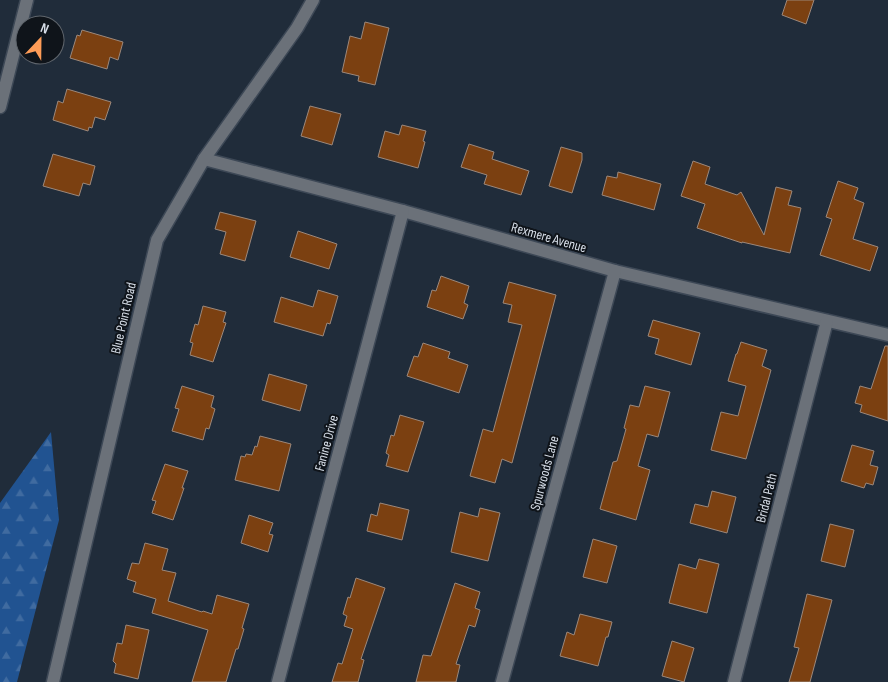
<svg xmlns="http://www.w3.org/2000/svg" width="888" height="682" font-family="'Sofia Sans Condensed',sans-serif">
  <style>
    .forest { fill: url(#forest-firs) }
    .building { fill: #7b4011; stroke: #9c887b }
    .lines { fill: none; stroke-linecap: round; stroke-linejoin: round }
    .minor-casing { stroke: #3d4856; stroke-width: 15 }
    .minor { stroke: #6b7179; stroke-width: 12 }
    .labels { text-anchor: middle; stroke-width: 4; stroke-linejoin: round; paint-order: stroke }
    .street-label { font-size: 14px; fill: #d7dee8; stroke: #0f141a }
  </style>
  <defs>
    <pattern id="forest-firs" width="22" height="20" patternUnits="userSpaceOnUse" patternTransform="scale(1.25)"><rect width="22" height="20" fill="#215391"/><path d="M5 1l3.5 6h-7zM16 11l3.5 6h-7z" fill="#406ba0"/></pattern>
  </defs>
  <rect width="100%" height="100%" fill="#202c3a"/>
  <path class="forest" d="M51,432L59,520L17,682H0V503Z"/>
  <g class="building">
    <path d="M787,0H814L806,24L782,15Z"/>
    <path d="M365,22L389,28L375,85L358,81L359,76L342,72L350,36L361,39Z"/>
    <path d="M82,30L123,42L118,60L110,57L107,69L70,58L77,35L80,36Z"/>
    <path d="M67,89L111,102L105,120L95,117L92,128L89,127L88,131L53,120L58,101L63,103Z"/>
    <path d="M310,106L341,114L332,145L301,136Z"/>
    <path d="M402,125L426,131L423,141L425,142L418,168L378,157L385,131L399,135Z"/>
    <path d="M469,144L494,152L492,159L529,171L521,195L484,184L487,175L461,167Z"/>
    <path d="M561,147L582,153V160L572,193L549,186Z"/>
    <path d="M53,154L95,166L90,185L83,183L79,196L43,186Z"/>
    <path d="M693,161L710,167L705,184L737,195L741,192L764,235L776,187L792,191L788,205L801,208L790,253L742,242V243L697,228L705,204L681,196Z"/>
    <path d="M618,172L661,184L654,210L602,195L607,176L617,178Z"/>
    <path d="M838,181L858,188L854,199L864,203L853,239L878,247L870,271L820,255L832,219L826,217Z"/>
    <path d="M220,212L256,221L245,261L220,254L226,232L215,229Z"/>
    <path d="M298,231L337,244L329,269L290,257Z"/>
    <path d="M441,276L469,286L464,303L468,305L463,319L427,307L432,290L436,291Z"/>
    <path d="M509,282L556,295L512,463L502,459L495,483L470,476L483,429L493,432L522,325L508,322L512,305L503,303Z"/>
    <path d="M318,290L338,296L330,324L327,323L323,336L274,322L281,297L313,307Z"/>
    <path d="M203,306L226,312L223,322L226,323L213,362L190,355L193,343L190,342L195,324L198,325Z"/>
    <path d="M653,320L700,333L691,365L655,354L659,339L648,336Z"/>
    <path d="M741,342L767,350L762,366L771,370L746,459L711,450L721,412L738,416L746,386L728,381L736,354H737Z"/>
    <path d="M423,343L450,352L448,358L468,365L459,393L407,376L414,356L418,357Z"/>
    <path d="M885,346H888V421L860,412L862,405L855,403L860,386L871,389Z"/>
    <path d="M269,374L307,385L300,411L262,400Z"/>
    <path d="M182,386L214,396L211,407L215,409L209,429L206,428L203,440L172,431L179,409L175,408Z"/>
    <path d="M645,386L670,392L658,437L647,434L638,466L650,470L636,520L600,509L613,462L617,461L626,429L624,428L630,405L639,407Z"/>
    <path d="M400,415L424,422L408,472L386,466L389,455L386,453L391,435L394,436Z"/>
    <path d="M260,436L291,444L279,491L235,480L241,456L245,457L246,454L252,455L255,446L257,447Z"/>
    <path d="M852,445L874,451L870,465L878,467L873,485L866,483L864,488L841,481Z"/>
    <path d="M165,464L188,471L182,488H184L173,520L152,513L156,501L152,500Z"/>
    <path d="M712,491L736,497L727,533L690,523L695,504L708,507Z"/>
    <path d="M380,503L409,510L402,540L367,531L371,514L377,516Z"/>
    <path d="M480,508L500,513L488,561L451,552L460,512L478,517Z"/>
    <path d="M249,515L273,523L269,534L273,535L268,552L241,543Z"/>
    <path d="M830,524L854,530L845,567L821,561Z"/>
    <path d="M593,539L617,546L607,583L583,577Z"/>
    <path d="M145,543L168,549L162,570L176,573L168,601L202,612L203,611L212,614L217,595L249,604L242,628L244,629L238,649H236L226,682H192L208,630L152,613L156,599L133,592L136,582L127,579L132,563L139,564Z"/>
    <path d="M699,559L719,564L707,613L669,603L679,564L696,569Z"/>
    <path d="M356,578L385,588L361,659L364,660L358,682H332L338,663L342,664L353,629L344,626L347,616L343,614L348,597L350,598Z"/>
    <path d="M455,583L480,592L475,608L480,610L475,627L469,625L456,664L460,665L456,682H416L423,655L431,656Z"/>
    <path d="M807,594L832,600L810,682H789L799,648L794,647Z"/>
    <path d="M580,614L612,622L608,637H606L598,666L560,656L567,632L574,635Z"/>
    <path d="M126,625L149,630L138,679L114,673L116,664L113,661L117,643L122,644Z"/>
    <path d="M672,641L694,648L684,682L662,676Z"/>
  </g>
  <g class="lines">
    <g class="minor-casing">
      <g id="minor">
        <path d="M0,107L27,0"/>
        <path d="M204,159L403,211L615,271L888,335"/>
        <path d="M53,682L157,240L204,159L297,28L313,0"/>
        <path d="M278,682L403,211"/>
        <path d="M502,682L615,271"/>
        <path d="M734,682L827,321"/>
      </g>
    </g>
    <use href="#minor" class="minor"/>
  </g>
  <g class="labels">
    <g class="street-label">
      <text transform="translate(549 237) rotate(16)" y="5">Rexmere Avenue</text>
      <text transform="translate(123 318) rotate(-77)" y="5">Blue Point Road</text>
      <text transform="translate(326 443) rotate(-75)" y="5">Fanine Drive</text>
      <text transform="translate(544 473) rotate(-75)" y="5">Spurwoods Lane</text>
      <text transform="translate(766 498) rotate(-76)" y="5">Bridal Path</text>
    </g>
  </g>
  <g transform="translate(40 40) rotate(22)"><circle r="24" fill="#0f141a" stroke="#5f656c"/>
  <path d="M0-4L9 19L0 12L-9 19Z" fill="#fe9c57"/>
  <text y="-8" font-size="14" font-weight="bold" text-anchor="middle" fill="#d7dee8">N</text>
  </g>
</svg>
